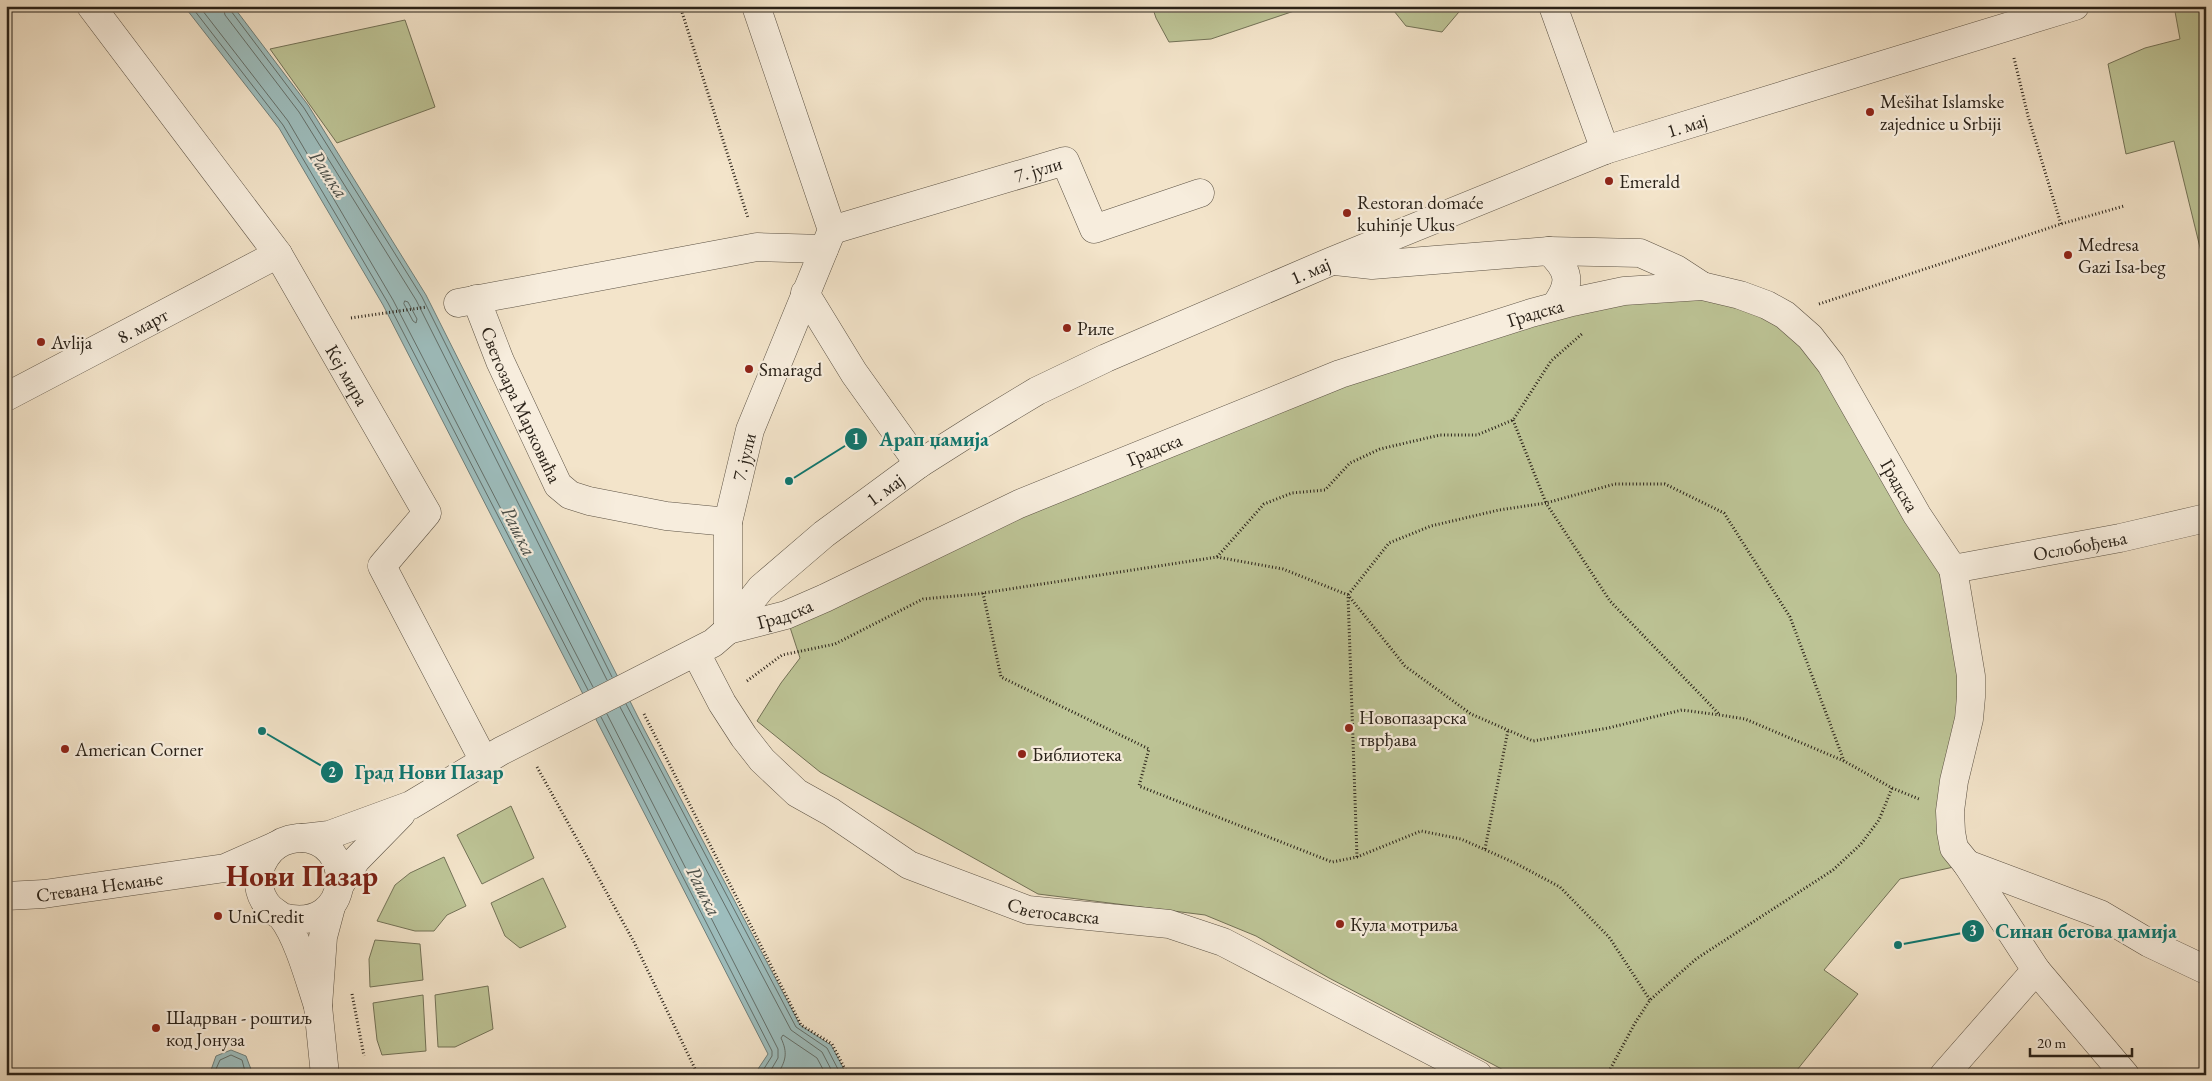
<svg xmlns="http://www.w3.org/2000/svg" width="2212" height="1081" font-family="'EB Garamond',serif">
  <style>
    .green { fill: #bdc496; stroke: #737257 }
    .water { fill: #9dbdbd; stroke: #6f7f7b }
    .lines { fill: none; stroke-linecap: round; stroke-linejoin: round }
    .shore { stroke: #636f6a; stroke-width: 1 }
    .minor-casing { stroke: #5c5244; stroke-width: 29 }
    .path { stroke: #292118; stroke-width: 3; stroke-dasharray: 1 2.5; stroke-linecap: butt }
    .minor { stroke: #f7eddd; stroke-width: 28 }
    .poi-dot { fill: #8f2418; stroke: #f7eddd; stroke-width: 2 }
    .labels { text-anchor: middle; stroke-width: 4.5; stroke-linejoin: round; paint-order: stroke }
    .poi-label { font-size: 19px; fill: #292118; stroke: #f7eddd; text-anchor: start }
    .street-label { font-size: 19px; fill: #292118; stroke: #f7eddd }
    .water-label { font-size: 20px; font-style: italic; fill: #4c504a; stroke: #f7eddd }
    .town-label { font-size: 29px; font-weight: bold; fill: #7a1f14; stroke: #f7eddd }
    .leader { fill: none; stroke: #0f766e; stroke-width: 2 }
    .callout-dot { fill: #0f766e; stroke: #f7eddd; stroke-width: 2 }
    .mark-label { font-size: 15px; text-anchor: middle; font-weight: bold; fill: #fff }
    .callout-label { font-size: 20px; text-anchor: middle; font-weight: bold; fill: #0f766e; stroke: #f7eddd; stroke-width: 4.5; stroke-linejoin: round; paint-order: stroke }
  </style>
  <rect width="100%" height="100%" fill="#f3e4ca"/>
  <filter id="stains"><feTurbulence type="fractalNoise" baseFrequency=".004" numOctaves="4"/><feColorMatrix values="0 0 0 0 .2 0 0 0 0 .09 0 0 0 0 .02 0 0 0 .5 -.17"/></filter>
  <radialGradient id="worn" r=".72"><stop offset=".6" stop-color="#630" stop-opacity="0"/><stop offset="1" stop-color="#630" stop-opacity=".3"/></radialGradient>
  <g class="green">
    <path d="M1152,6H1309L1211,39L1169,42L1156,18Z"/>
    <path d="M1390,6H1464L1442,32L1406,26Z"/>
    <path d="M2174,6H2206V272L2174,141L2126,154L2108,64L2145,48L2180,39Z"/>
    <path d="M405,20L435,107L337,143L270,49Z"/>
    <path d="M1702,286L1785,315L1938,543L1971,676L1954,781L1967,864L1900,879L1824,970L1858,994L1793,1075H1513L1329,978L1256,936L1205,915L1038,894L820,772L757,721L781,683L800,658L786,615L1019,504L1531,313Z"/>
    <path d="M511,806L534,858L482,884L457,835Z"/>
    <path d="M444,857L466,906L447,915L434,931H415L377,921L395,885L410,873Z"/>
    <path d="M543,878L566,927L520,948L505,936L491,903Z"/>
    <path d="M375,940L420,944L423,980L370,987L369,959Z"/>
    <path d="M488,986L493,1029L455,1047H438L435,995Z"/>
    <path d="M423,995L426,1051L382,1055L377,1040L373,1003Z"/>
  </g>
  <g class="water">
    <path d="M184,6H233L308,105L426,295L644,729L800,1025L831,1045L847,1075H754L768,1054L383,305L279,128Z"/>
    <path d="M231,1050L246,1056L252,1072L251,1075H212L211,1070L216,1056Z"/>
  </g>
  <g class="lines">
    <g class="shore">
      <path d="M191,6L283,125L388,303L588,690"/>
      <path d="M199,6L288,121L393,300L593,687"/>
      <path d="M223,6L225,15L299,112L416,300L607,680"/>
      <path d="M230,6L231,11L304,108L422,297L612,677"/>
      <path d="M405,301L408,302L417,319L416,323L413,321L404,304Z"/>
      <path d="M626,704L796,1027L827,1048L841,1075"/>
      <path d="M620,707L791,1030L822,1052L834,1075"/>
      <path d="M607,714L778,1049V1058L768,1075"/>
      <path d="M601,717L772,1051V1056L760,1075"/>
      <path d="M217,1075L216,1069L220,1060L231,1055L242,1060L246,1075"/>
      <path d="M777,1075C786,1061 788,1053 781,1038L783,1035L817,1058L826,1075"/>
    </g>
    <g class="minor-casing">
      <g id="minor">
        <path id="s1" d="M91,6L278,254L427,513L382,566L484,761"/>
        <path d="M1553,6L1605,150"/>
        <path id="s2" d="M832,230L1065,161L1094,229L1200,193"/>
        <path d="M1549,251C1570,271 1572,283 1555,306"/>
        <path d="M1335,261L1372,265L1549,251L1640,253L1676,269L1702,286"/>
        <path d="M805,293L854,373L919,464"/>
        <path id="s3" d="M476,299L500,361L558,485L570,495L589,501L666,516L728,522"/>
        <path d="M458,303L757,247L824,249"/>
        <path id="s4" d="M6,397L278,254"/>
        <path id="s5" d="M1953,569L2120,538L2206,518"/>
        <path id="s6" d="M728,630L786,615L825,598L1019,504L1340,374L1531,313L1572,302L1624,291L1702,286L1740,295L1767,305L1785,315L1810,337L1831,364L1917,515L1953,569L1971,676V697L1969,719L1954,781L1950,811L1951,832L1954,848L1967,864L2036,970L2125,1075"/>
        <path id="s7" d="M728,630V522L750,430L832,230L756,6"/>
        <path id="s8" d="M696,653L722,703L744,737L762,760L797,793L831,812L909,865L1028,910L1169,924L1223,942L1478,1075"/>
        <path id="s9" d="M303,838L329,835L411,805L501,751L713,643L728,630L761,588L824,534L919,464L979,426L1037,391L1106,358L1332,261L1605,150L2075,6"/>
        <path d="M1967,864L2100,914L2149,943L2206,970"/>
        <path d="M341,883L356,860L401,814"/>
        <path id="s10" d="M6,896L44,894L225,868L275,846"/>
        <path d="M282,917C354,936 358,836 298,838C288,839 278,843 271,850C263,859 257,872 259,885C260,893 264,902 270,908C274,912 279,914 282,917C298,937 310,982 318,1006"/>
        <path d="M325,1075L318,1006L323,937L331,907"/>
        <path d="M1944,1075L2036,970"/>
      </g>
    </g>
    <g class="path">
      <path d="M680,6L748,218"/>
      <path d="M2014,58L2028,116L2061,224"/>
      <path d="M1819,304L2061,224L2124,206"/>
      <path d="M351,318L427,307"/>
      <path d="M1513,420L1546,503L1615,484H1665L1724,513L1790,617L1844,761"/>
      <path d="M1217,557L1264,504L1292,493L1325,490L1350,463L1380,449L1440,435H1477L1513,420L1551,361L1583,333"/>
      <path d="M983,593L1001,677L1149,749L1139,786L1332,862L1357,857L1421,831L1461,839L1515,863L1560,887L1609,937L1650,1000"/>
      <path d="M747,681L782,655L835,644L923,599L977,594L1217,557L1283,569L1348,595L1405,666L1471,714L1533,741L1608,728L1682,710L1720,715L1745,719L1844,761L1892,788L1919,799"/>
      <path d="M644,714L801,1025L832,1044L848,1075"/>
      <path d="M537,767L634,942L698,1075"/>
      <path d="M1485,849L1508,730"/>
      <path d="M1357,857L1348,595L1389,543L1431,526L1499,510L1546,503L1610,601L1720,715"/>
      <path d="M352,994L364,1056"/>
      <path d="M6,1031L10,1040L6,1061"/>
      <path d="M1607,1075L1635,1023L1650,1000L1696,959L1833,870L1861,844L1879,820L1892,788"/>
    </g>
    <use href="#minor" class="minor"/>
  </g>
  <g class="poi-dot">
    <circle cx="1870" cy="112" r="5"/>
    <circle cx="1609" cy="181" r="5"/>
    <circle cx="1347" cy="213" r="5"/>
    <circle cx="2068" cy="255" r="5"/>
    <circle cx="1067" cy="328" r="5"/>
    <circle cx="41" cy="342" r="5"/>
    <circle cx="749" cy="369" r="5"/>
    <circle cx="1349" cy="728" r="5"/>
    <circle cx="65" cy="749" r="5"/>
    <circle cx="1022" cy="754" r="5"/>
    <circle cx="218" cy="916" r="5"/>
    <circle cx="1340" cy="924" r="5"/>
    <circle cx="156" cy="1028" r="5"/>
  </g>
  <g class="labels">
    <g class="poi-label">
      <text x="1880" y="108">Mešihat Islamske<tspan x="1880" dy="22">zajednice u Srbiji</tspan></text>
      <text x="1619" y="188">Emerald</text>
      <text x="1357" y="209">Restoran domaće<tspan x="1357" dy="22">kuhinje Ukus</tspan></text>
      <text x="2078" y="251">Medresa<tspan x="2078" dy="22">Gazi Isa-beg</tspan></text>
      <text x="1077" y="335">Риле</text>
      <text x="51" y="349">Avlija</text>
      <text x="759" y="376">Smaragd</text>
      <text x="1359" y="724">Новопазарска<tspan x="1359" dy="22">тврђава</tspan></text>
      <text x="75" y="756">American Corner</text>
      <text x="1032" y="761">Библиотека</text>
      <text x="228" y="923">UniCredit</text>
      <text x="1350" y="931">Кула мотриља</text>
      <text x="166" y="1024">Шадрван - роштиљ<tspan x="166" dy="22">код Јонуза</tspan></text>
    </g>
    <g class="street-label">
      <text dy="7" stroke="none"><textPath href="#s9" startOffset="1572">1. мај</textPath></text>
      <text dy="7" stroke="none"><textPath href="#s2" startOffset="215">7. јули</textPath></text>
      <text dy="7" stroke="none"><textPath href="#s9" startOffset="1168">1. мај</textPath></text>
      <text dy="7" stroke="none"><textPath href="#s6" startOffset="869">Градска</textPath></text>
      <text dy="7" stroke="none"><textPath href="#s4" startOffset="154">8. март</textPath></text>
      <text dy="7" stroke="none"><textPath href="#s1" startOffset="450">Кеј мира</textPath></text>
      <text dy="7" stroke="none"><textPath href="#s3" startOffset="115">Светозара Марковића</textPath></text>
      <text dy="7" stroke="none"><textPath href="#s6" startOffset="464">Градска</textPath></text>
      <text dy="7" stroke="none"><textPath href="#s7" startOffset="175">7. јули</textPath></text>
      <text dy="7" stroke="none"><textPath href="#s6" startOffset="1334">Градска</textPath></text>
      <text dy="7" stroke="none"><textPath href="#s9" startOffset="688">1. мај</textPath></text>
      <text dy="7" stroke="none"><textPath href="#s5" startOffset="129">Ослобођења</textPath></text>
      <text dy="7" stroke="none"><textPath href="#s6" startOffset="59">Градска</textPath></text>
      <text dy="7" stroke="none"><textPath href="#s10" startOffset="94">Стевана Немање</textPath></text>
      <text dy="7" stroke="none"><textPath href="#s8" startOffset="460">Светосавска</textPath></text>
    </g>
    <g class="water-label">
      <text transform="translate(329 174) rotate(56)" y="7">Рашка</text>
      <text transform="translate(519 531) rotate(63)" y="7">Рашка</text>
      <text transform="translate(704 891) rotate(63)" y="7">Рашка</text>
    </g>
    <g class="town-label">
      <text x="302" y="886">Нови Пазар</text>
    </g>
  </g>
  <path class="leader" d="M789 481L856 439M262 731L332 772M1898 945L1973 931"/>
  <g class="callout-dot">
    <circle cx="789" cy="481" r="5"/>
    <circle cx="262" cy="731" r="5"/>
    <circle cx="1898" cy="945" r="5"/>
    <circle cx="856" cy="439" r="12"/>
    <circle cx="332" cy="772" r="12"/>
    <circle cx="1973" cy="931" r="12"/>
  </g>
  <g class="mark-label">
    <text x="856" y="444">1</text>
    <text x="332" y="777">2</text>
    <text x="1973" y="936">3</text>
  </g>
  <g class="callout-label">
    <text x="934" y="446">Арап џамија</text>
    <text x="429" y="779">Град Нови Пазар</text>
    <text x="2086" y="938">Синан бегова џамија</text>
  </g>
  <rect width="2212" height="1081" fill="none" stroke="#f3e4ca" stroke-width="25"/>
  <rect x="8" y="8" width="2197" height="1066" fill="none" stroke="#292118" stroke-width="2.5"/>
  <rect x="12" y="12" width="2187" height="1056" fill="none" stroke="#292118"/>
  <path d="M2030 1048v8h102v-8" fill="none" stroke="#292118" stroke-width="2.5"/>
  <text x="2037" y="1048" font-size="15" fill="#292118" stroke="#f7eddd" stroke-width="4" paint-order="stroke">20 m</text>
  <rect width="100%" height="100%" filter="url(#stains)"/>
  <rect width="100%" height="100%" fill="url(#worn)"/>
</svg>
